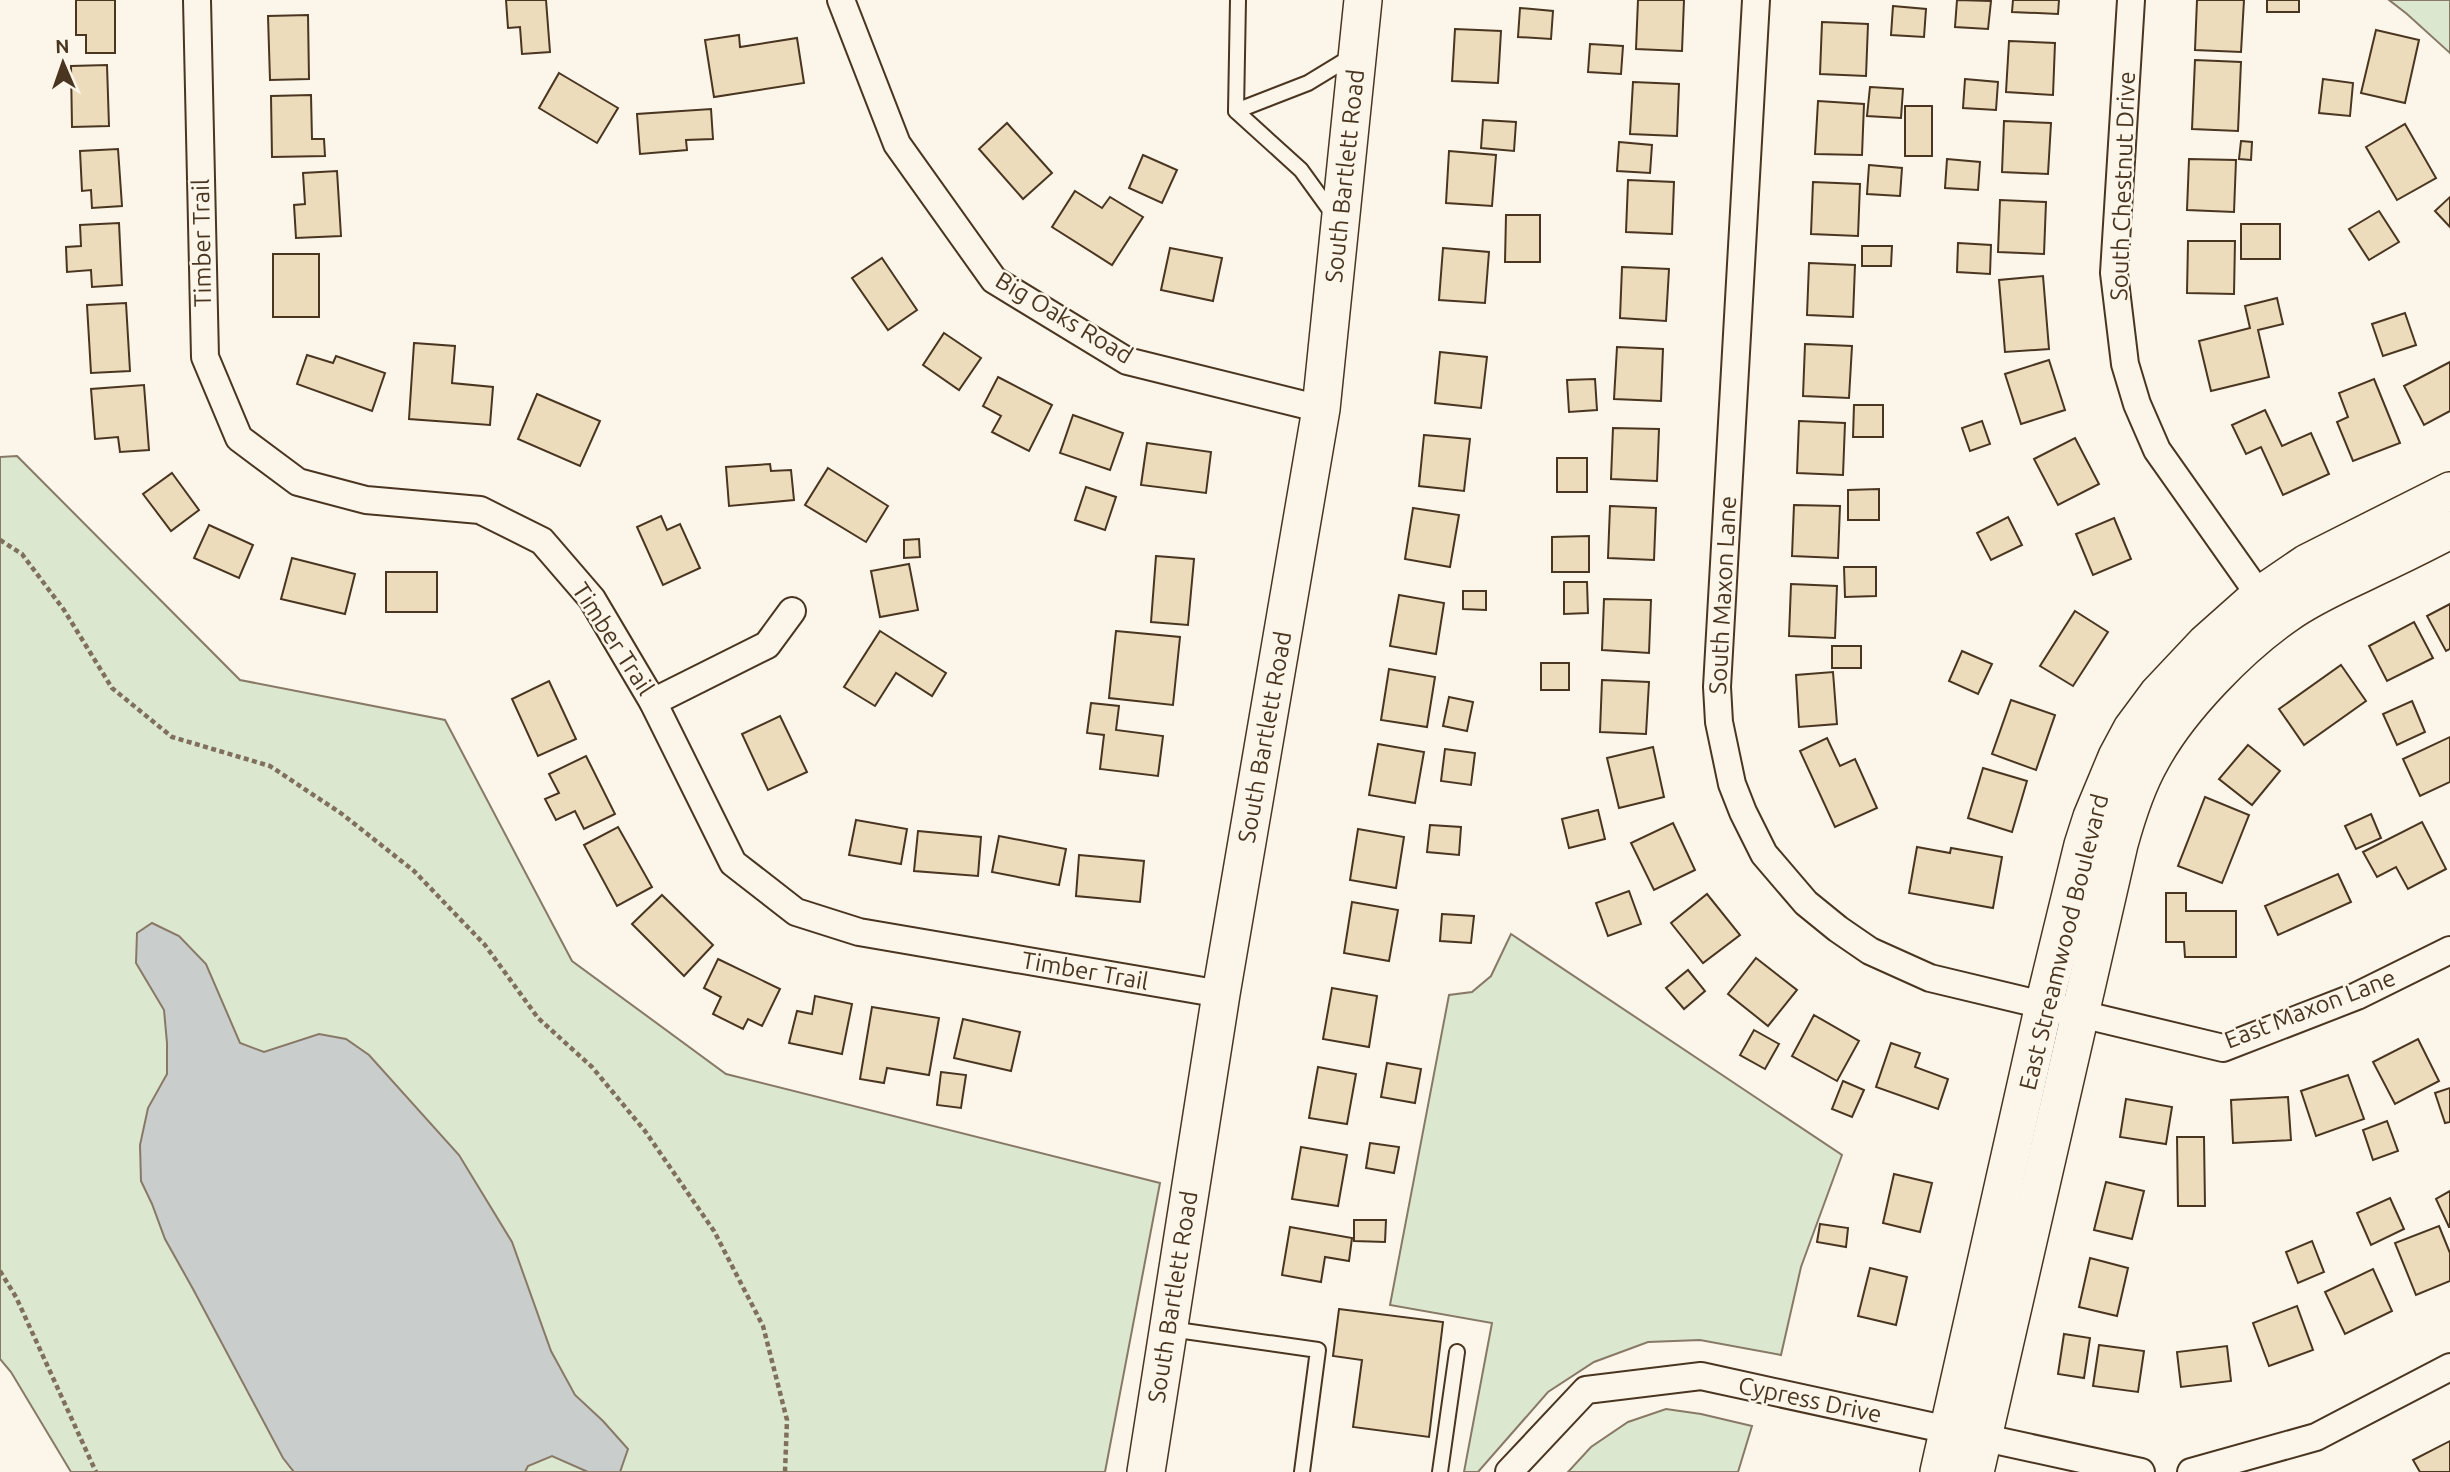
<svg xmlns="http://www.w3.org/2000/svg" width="2450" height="1472" font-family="Ubuntu,sans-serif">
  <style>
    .green { fill: #dce7d0; stroke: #887966; stroke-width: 2 }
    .water { fill: #c9cecd; stroke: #887966; stroke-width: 2 }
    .building { fill: #ecdcbc; stroke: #4a3520; stroke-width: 2 }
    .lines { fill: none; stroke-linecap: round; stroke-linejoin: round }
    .lane-casing { stroke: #4a3520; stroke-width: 18 }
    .street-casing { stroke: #4a3520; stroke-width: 30 }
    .secondary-casing { stroke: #4a3520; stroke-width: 40 }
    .path { stroke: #7f6f5c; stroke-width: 4.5; stroke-dasharray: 5 3.5; stroke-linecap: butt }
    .lane { stroke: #fbf6e9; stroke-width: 14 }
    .street { stroke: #fbf6e9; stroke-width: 26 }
    .secondary { stroke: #fbf6e9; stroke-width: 37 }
    .labels { text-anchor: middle; stroke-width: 5; stroke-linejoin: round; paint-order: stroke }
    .street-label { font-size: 24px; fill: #4a3520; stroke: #fbf6e9 }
  </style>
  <rect width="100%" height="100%" fill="#fbf6e9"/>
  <g class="green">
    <path d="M2389,0H2450V53L2407,14Z"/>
    <path d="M17,456L240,680L445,720L572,961L726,1074L1160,1183L1105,1472H71L11,1372L0,1359V457Z"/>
    <path d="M1511,934L1842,1155L1801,1267L1781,1355L1700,1340L1648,1342L1594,1362L1548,1392L1478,1472H1464L1492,1323L1390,1305L1449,995L1472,992L1491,976Z"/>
    <path d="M1666,1409L1701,1414L1752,1426L1738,1472H1568L1591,1447L1628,1422Z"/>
  </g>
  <path class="water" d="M152,923L179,936L206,964L240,1043L264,1052L319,1034L346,1039L369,1055L459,1155L512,1242L551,1351L575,1395L603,1421L628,1449L620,1472H588L552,1456L528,1466L525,1472H294L283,1458L193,1289L165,1239L152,1204L141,1181L140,1145L148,1108L167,1074V1043L164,1010L136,963L137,933Z"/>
  <g class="building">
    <path d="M76,0H115V53H86V35H76Z"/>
    <path d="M506,0H546L550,52L522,54L520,27L508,28Z"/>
    <path d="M1638,0H1684L1682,51L1636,49Z"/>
    <path d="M1957,0L1991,1L1988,29L1955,27Z"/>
    <path d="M2013,0H2059L2058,14L2012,12Z"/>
    <path d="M2197,0H2244L2241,52L2195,50Z"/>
    <rect x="2267" y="0" width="32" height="12"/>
    <path d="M1893,6L1926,9L1924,37L1891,35Z"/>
    <path d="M1520,8L1553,11L1551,39L1518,37Z"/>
    <path d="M308,15L309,79L270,80L268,16Z"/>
    <path d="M1822,22L1868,24L1866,76L1820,74Z"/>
    <path d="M1455,29L1501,31L1498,83L1452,81Z"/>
    <path d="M2376,30L2419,40L2405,103L2361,93Z"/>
    <path d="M739,35L740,47L797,38L804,83L714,97L705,40Z"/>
    <path d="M2009,41L2055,43L2053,95L2006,92Z"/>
    <path d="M1590,44L1623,46L1621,74L1588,72Z"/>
    <path d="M2195,60L2241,62L2238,131L2192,129Z"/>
    <path d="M107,65L109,126L72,127L71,66Z"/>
    <path d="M559,73L618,108L597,143L539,108Z"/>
    <path d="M1965,79L1998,82L1996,110L1963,108Z"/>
    <path d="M2323,79L2353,83L2350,116L2319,113Z"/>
    <path d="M1633,82L1679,84L1677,136L1630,134Z"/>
    <path d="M1870,87L1903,89L1901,118L1867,116Z"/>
    <path d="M311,95L312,139H324L325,156L272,157L271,96Z"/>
    <path d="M1818,101L1864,104L1862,155L1815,154Z"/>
    <rect x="1905" y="106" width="27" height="50"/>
    <path d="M711,109L713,139L686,140L687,150L640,154L637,114Z"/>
    <path d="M1483,120L1516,122L1514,151L1481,148Z"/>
    <path d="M2004,121L2051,123L2048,174L2002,172Z"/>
    <path d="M1007,123L1052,173L1023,199L979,149Z"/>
    <path d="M2405,124L2436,178L2397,200L2366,147Z"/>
    <path d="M2241,141L2252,142L2251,160L2239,159Z"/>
    <path d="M1619,142L1652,145L1650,173L1617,171Z"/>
    <path d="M118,149L122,206L92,208L91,190L82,191L80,151Z"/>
    <path d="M1449,151L1496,155L1492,206L1446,203Z"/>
    <path d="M1143,155L1177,170L1162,203L1129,188Z"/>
    <path d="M1947,159L1980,162L1978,190L1945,188Z"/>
    <path d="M2189,159L2236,160L2234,212L2187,210Z"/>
    <path d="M1869,165L1902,168L1900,196L1867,194Z"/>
    <path d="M337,171L341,236L296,238L294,205L305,204L303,173Z"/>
    <path d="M1628,180L1674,182L1672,234L1626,232Z"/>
    <path d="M1813,182L1860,184L1858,236L1811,234Z"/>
    <path d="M1075,191L1102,208L1110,197L1143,217L1112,265L1052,227Z"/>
    <path d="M2450,197V227L2435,211Z"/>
    <path d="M2000,200L2046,202L2044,254L1998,252Z"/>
    <path d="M2379,211L2399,242L2369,260L2349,229Z"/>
    <path d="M1506,215H1540V262H1505Z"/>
    <path d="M119,223L122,285L92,287L91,270L67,272L66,247L81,246L80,225Z"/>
    <rect x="2241" y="224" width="39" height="35"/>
    <path d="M2188,241H2235L2234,294L2187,293Z"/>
    <path d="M1958,243L1991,245L1990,274L1957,272Z"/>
    <path d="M1862,246H1892L1891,266H1862Z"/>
    <path d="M1170,248L1222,258L1213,301L1161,290Z"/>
    <path d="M1443,248L1489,252L1485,303L1439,300Z"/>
    <rect x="273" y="254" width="46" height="63"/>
    <path d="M882,258L917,310L888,330L852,278Z"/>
    <path d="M1809,263L1855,265L1853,317L1807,315Z"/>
    <path d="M1622,267L1669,269L1666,321L1620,318Z"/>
    <path d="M2043,276L2049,349L2005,352L1999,280Z"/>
    <path d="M2277,298L2283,324L2258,330L2269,377L2211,391L2199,341L2250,328L2245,306Z"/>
    <path d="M126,303L130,371L91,373L87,305Z"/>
    <path d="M2405,313L2416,345L2383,356L2372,324Z"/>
    <path d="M944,333L981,358L959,390L923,365Z"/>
    <path d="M414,343L455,346L452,383L493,387L490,425L409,419Z"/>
    <path d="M1805,344L1852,346L1849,398L1803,396Z"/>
    <path d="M1617,347L1663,349L1661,401L1614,399Z"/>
    <path d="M1440,352L1487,357L1481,408L1435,403Z"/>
    <path d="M307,355L333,363L336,356L385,373L372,411L297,384Z"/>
    <path d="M2049,360L2065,410L2021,424L2005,374Z"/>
    <path d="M2450,362V411L2424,425L2404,386Z"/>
    <path d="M998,377L1052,405L1029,451L992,432L1001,416L983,406Z"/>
    <path d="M1595,379L1597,410L1569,412L1567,380Z"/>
    <path d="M2374,379L2400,443L2353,461L2337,422L2348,417L2339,393Z"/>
    <path d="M144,385L149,450L120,452L118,437L95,439L91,389Z"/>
    <path d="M537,394L600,421L580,466L518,439Z"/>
    <path d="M1854,405H1883V437H1853Z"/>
    <path d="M2265,410L2282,446L2311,433L2329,474L2283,495L2261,447L2246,454L2232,425Z"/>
    <path d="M1073,415L1123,433L1110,470L1060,453Z"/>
    <path d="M1799,421L1845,423L1843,475L1797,473Z"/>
    <path d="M1982,421L1990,444L1970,451L1962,428Z"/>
    <path d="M1613,428L1659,429L1657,481L1611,479Z"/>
    <path d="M1424,435L1470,439L1464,491L1419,486Z"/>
    <path d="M2075,438L2099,484L2058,505L2034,459Z"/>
    <path d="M1147,443L1211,452L1206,493L1141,485Z"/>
    <rect x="1557" y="458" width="30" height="34"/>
    <path d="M770,464L771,471L791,470L794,500L729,506L726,467Z"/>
    <path d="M828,468L888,506L866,542L805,505Z"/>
    <path d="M172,473L199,510L171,531L143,494Z"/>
    <path d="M1086,487L1116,497L1105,530L1075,520Z"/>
    <path d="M1879,489V520H1848V490Z"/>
    <path d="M1794,505L1840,506L1838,558L1792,556Z"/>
    <path d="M1610,506L1656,508L1654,560L1608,558Z"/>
    <path d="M1413,508L1459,515L1450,567L1405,559Z"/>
    <path d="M661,516L667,530L680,524L700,568L663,585L637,527Z"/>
    <path d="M2008,517L2022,545L1991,560L1977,533Z"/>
    <path d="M2114,518L2131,559L2093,575L2076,534Z"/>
    <path d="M209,525L253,545L239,578L194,558Z"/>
    <path d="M1589,536V572H1552V537Z"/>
    <path d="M919,539L920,557L904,558V540Z"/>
    <path d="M1156,556L1194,559L1188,625L1151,622Z"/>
    <path d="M292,558L355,574L345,614L281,599Z"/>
    <path d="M909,564L918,610L880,617L871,571Z"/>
    <path d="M1844,567H1876V596L1845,597Z"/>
    <rect x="386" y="572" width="51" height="40"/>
    <path d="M1564,582H1587L1588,613L1564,614Z"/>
    <path d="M1791,584L1837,586L1835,638L1789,636Z"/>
    <path d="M1463,591H1486V610L1463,609Z"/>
    <path d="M1399,595L1444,603L1436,654L1390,646Z"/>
    <path d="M1604,599L1651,600L1649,653L1602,650Z"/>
    <path d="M2450,604V649L2446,651L2427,616Z"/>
    <path d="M2075,611L2108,632L2073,686L2040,666Z"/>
    <path d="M2414,622L2433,658L2387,681L2369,646Z"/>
    <path d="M880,631L946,673L932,696L896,673L875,706L844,687Z"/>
    <path d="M1116,631L1180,637L1173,705L1109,698Z"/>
    <rect x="1832" y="646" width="29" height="22"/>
    <path d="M1962,651L1992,664L1978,694L1949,681Z"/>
    <rect x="1541" y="663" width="28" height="27"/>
    <path d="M2341,665L2366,701L2304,745L2279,709Z"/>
    <path d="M1389,669L1435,677L1427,727L1381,720Z"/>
    <path d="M1833,672L1837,724L1799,727L1796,675Z"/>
    <path d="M1602,680L1649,682L1646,734L1600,732Z"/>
    <path d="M549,681L576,739L538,756L512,699Z"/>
    <path d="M1449,697L1473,702L1467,731L1443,726Z"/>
    <path d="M2011,700L2055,715L2036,770L1992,754Z"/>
    <path d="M2412,701L2425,732L2397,745L2383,714Z"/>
    <path d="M1091,703L1119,706L1116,730L1163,736L1158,776L1100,769L1104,735L1087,733Z"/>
    <path d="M780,716L807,772L768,790L742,734Z"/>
    <path d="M2450,737V782L2420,796L2403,759Z"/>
    <path d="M1827,738L1840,766L1855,759L1877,808L1835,827L1800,751Z"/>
    <path d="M1378,744L1424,752L1415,803L1369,795Z"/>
    <path d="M2248,745L2280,771L2252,805L2219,779Z"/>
    <path d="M1653,747L1664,797L1619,808L1607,758Z"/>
    <path d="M1445,749L1475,753L1471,785L1441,781Z"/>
    <path d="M586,756L615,814L584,829L575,811L556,820L545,799L559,793L549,774Z"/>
    <path d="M1983,768L2027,781L2012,832L1968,818Z"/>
    <path d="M2205,797L2249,815L2222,883L2178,866Z"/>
    <path d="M1598,810L1605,839L1569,848L1562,819Z"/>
    <path d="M2371,814L2381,838L2356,849L2345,826Z"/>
    <path d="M856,820L907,829L901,864L849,855Z"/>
    <path d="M2422,822L2446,869L2408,889L2396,867L2377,877L2363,852Z"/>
    <path d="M1673,823L1695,870L1654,890L1631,843Z"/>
    <path d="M1430,825L1461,827L1459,855L1427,852Z"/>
    <path d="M618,827L652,887L617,906L584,845Z"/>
    <path d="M1358,829L1404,837L1396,888L1350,880Z"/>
    <path d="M918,831L981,837L978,876L914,871Z"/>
    <path d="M999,836L1066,849L1059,885L992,872Z"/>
    <path d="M1917,847L1950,853L1951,848L2002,857L1993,908L1909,893Z"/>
    <path d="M1079,855L1144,861L1140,902L1076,896Z"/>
    <path d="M2338,874L2351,902L2278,935L2265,906Z"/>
    <path d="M1629,891L1641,924L1608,936L1596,903Z"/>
    <path d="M2166,893H2186V911H2236V957H2185L2184,942H2166Z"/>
    <path d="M1707,894L1740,935L1703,963L1671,923Z"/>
    <path d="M662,895L713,945L684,976L632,924Z"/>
    <path d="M1352,902L1398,910L1389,961L1344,953Z"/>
    <path d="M1442,914L1474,916L1471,943L1440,941Z"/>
    <path d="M1756,958L1797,990L1768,1026L1728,994Z"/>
    <path d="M718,959L780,989L762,1026L748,1019L743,1029L713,1014L721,997L704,988Z"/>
    <path d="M1688,970L1705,991L1684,1009L1666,988Z"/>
    <path d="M1332,988L1377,996L1369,1047L1323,1039Z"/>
    <path d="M815,996L852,1004L842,1054L789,1043L797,1011L812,1014Z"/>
    <path d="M872,1007L939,1018L929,1075L887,1068L884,1083L860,1079Z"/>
    <path d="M1814,1015L1859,1041L1837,1081L1792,1056Z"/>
    <path d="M963,1019L1020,1032L1011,1071L954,1058Z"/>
    <path d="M1754,1030L1779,1044L1765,1069L1740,1055Z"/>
    <path d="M2418,1039L2439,1081L2395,1104L2373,1062Z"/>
    <path d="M1891,1043L1920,1053L1915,1067L1948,1079L1938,1109L1876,1087Z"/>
    <path d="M1387,1063L1421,1069L1415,1103L1381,1097Z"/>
    <path d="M1318,1067L1356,1074L1347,1124L1309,1118Z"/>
    <path d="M941,1072L966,1075L961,1108L937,1105Z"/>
    <path d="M2348,1075L2364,1119L2316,1136L2301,1091Z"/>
    <path d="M1843,1081L1864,1090L1852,1117L1832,1109Z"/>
    <path d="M2450,1088V1122L2445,1123L2435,1093Z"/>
    <path d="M2288,1097L2291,1140L2233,1143L2231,1100Z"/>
    <path d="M2126,1099L2172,1107L2166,1144L2120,1137Z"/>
    <path d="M2387,1121L2398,1151L2373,1160L2363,1130Z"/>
    <path d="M2177,1137H2204L2205,1206H2178Z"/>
    <path d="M1370,1143L1399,1147L1394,1173L1366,1168Z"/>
    <path d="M1301,1147L1347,1155L1338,1206L1292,1199Z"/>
    <path d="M1894,1174L1932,1183L1920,1232L1883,1223Z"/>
    <path d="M2106,1182L2144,1191L2132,1239L2094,1230Z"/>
    <path d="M2450,1191V1227H2449L2436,1199Z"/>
    <path d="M2390,1198L2404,1229L2371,1245L2357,1213Z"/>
    <path d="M1354,1220H1386L1385,1242L1354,1241Z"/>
    <path d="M1820,1224L1848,1228L1846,1247L1817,1242Z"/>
    <path d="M2439,1226L2450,1253V1281L2416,1295L2395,1243Z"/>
    <path d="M1290,1227L1352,1238L1349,1261L1325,1257L1321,1282L1282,1275Z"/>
    <path d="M2312,1241L2324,1272L2298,1283L2286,1252Z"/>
    <path d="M2090,1258L2128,1268L2117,1316L2079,1307Z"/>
    <path d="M1870,1268L1907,1277L1896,1325L1858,1316Z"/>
    <path d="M2373,1269L2392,1311L2345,1334L2325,1292Z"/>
    <path d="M2297,1306L2313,1350L2269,1366L2253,1323Z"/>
    <path d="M1339,1309L1443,1322L1429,1437L1353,1427L1362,1360L1333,1356Z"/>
    <path d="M2064,1334L2090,1338L2084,1378L2058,1374Z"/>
    <path d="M2099,1345L2144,1351L2138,1392L2093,1386Z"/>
    <path d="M2227,1346L2231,1381L2181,1387L2177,1352Z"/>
    <path d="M2450,1441V1472H2420L2413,1460Z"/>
  </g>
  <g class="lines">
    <g class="lane-casing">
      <g id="lane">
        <path d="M1238,0L1236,111L1301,170L1335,217"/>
        <path d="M1236,111L1308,83L1354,55"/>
        <path d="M1170,1329L1318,1350L1302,1472"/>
        <path d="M1440,1472L1457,1352"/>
      </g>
    </g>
    <g class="street-casing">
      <g id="street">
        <path d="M197,0L205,357L239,438L298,482L366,500L480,510L542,541L592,599L653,702L733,863L796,912L859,932L1221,994"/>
        <path d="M841,0L897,144L994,280L1127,361L1321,409"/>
        <path d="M1756,0L1717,687L1719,722L1732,784L1743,812L1764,854L1806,903L1838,929L1870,951L1930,978L2223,1048L2357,996L2450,950"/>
        <path d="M2131,0L2114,273L2125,364L2137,404L2157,450L2270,610"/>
        <path d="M653,702L767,645L792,611"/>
        <path d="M1509,1472L1586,1390L1701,1376L2141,1472"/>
        <path d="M2191,1472L2316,1437L2450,1367"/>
      </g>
    </g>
    <g class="secondary-casing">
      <g id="secondary">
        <path d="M1146,1472L1221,994L1321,409L1363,0"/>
        <path d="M1939,1472L2044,1005L2083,845L2092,817L2117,757L2132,729L2158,694L2206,643L2260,595L2307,563L2450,491"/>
        <path d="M1975,1472L2119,844C2127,815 2136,786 2151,760C2179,708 2240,646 2288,613C2315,594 2345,582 2373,568C2399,556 2425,543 2450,530"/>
      </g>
    </g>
    <g class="path">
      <path d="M0,540L22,554L64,610L112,688L172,737L270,766L342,814L414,871L485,945L538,1018L592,1067L645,1131L714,1231L763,1326L787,1420L785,1472"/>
      <path d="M0,1271L16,1297L96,1472"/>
    </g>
    <use href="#lane" class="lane"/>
    <use href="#street" class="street"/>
    <use href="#secondary" class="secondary"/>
  </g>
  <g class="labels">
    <g class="street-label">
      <text transform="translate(1345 176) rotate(-84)" y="8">South Bartlett Road</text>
      <text transform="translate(2123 186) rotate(-88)" y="8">South Chestnut Drive</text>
      <text transform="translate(202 243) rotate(-91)" y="8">Timber Trail</text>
      <text transform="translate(1064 318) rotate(31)" y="8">Big Oaks Road</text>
      <text transform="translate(1723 595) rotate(-87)" y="8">South Maxon Lane</text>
      <text transform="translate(613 639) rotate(57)" y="8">Timber Trail</text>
      <text transform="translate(1265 737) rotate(-80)" y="8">South Bartlett Road</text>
      <text transform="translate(2064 942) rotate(-76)" y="8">East Streamwood Boulevard</text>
      <text transform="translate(1085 971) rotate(10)" y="8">Timber Trail</text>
      <text transform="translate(2310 1009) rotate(-21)" y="8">East Maxon Lane</text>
      <text transform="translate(1173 1297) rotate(-81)" y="8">South Bartlett Road</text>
      <text transform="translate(1810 1400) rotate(12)" y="8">Cypress Drive</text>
    </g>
  </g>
  <g transform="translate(63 63) rotate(358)" stroke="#fbf6e9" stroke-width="5" paint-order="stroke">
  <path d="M0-5L12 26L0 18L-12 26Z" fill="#4a3520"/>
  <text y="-10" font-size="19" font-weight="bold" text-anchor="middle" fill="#4a3520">N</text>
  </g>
</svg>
